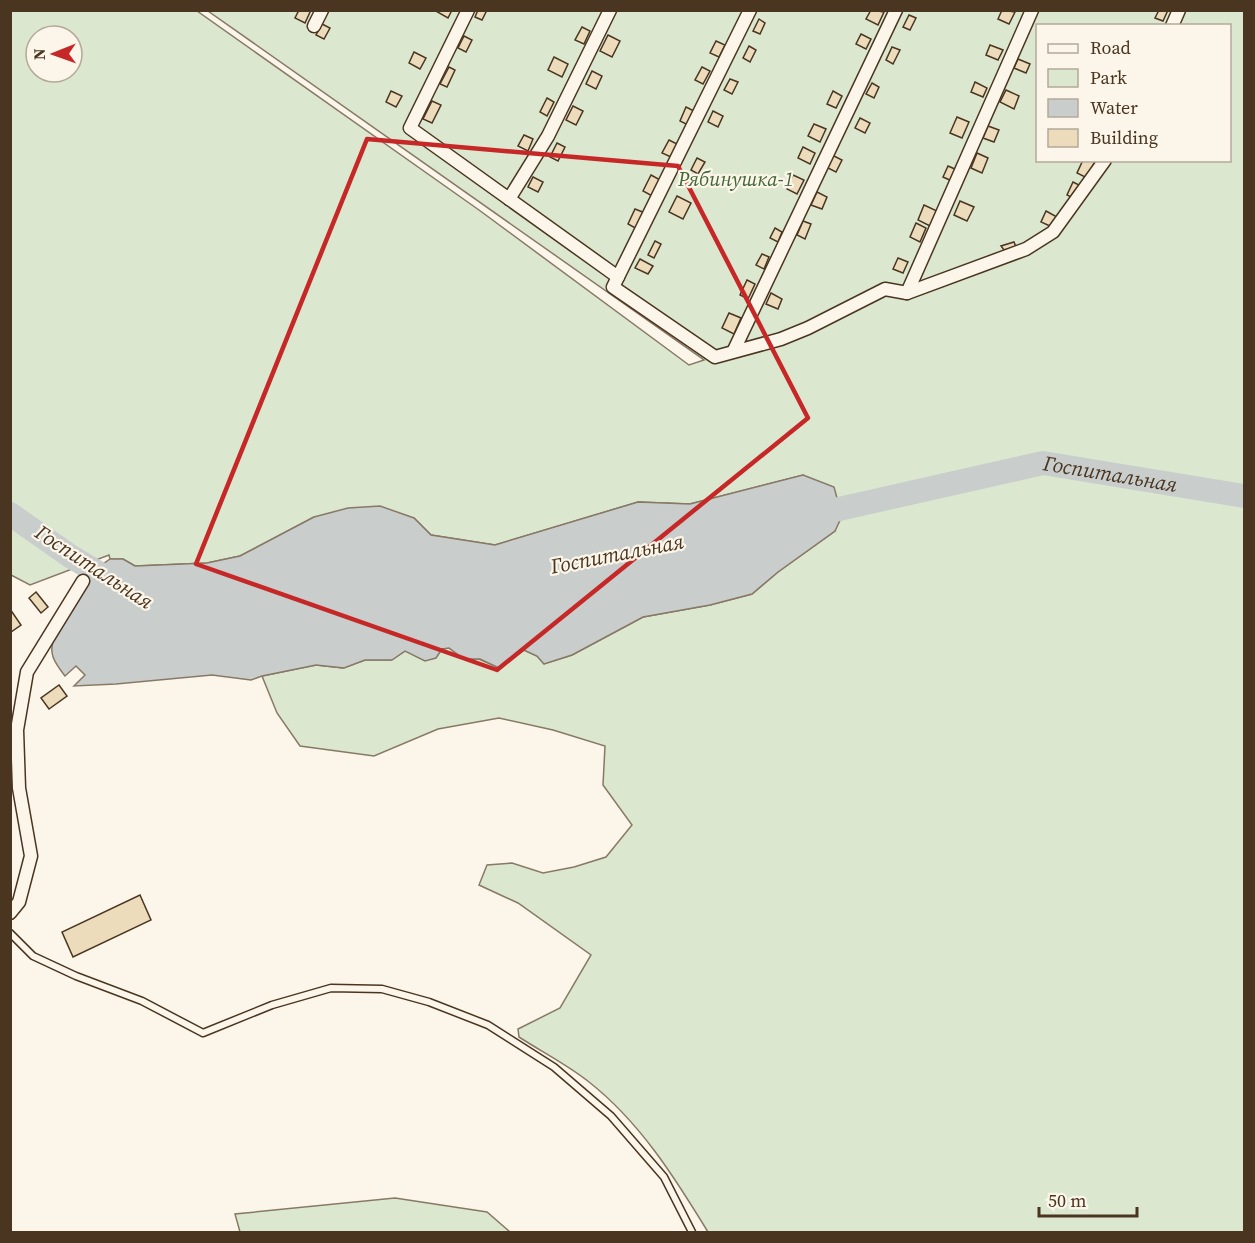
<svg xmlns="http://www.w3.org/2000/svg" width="1255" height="1243" font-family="'Source Serif 4',serif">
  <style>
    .green { fill: #dce7d0; stroke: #887966; stroke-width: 1.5; fill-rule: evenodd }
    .water { fill: #c9cecd; stroke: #887966; stroke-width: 1.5 }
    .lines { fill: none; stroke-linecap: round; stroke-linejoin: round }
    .river { stroke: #c9cecd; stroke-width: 24 }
    .building { fill: #ecdcbc; stroke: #4a3520; stroke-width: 1.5 }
    .service-casing { stroke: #4a3520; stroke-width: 9 }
    .minor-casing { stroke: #4a3520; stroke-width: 15 }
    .service { stroke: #fbf6e9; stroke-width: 6 }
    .minor { stroke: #fbf6e9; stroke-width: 12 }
    .marked { fill: none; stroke: #c62828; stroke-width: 4.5; stroke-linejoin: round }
    .labels { text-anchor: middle; stroke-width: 4.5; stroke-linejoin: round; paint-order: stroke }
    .park-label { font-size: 20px; font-style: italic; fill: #436837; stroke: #fbf6e9 }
    .water-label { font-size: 21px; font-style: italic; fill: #4a3520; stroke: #fbf6e9 }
  </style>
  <rect width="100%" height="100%" fill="#fbf6e9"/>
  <g class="green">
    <path d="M10,11H197L479,210L689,365L704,360L208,11H1244V1232H708C675,1178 640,1122 589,1082C568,1065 542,1052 519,1037L518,1029L560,1008L591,955L518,903L479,885L487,865L512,863L543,873L574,867L606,857L632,825L603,785L605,746L553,730L499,718L438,729L374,756L300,746L277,713L262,676L316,665L343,668L365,660H391L405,651L449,648L464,659H479L499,668L524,650L537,656L544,664L572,655L643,617L710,605L752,594L778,572L835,531L803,475L690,504L638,502L495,545L431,535L414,518L314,517L240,556L207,563L135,566L123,559H110L109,555L30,585L11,575ZM1038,26H1230V160H1038ZM36,36H72V72H36Z"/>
    <path d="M395,1198L487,1212L510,1232H240L235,1214Z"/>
  </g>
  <path class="water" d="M803,475L834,487L842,516L835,531L778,572L752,594L710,605L643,617L572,655L544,664L537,656L524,650L499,668L480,659H464L449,648L442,649L436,658L425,661L405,651L392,660H365L344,668L316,665L262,676L251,680L212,675L116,684L74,686L85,675L76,666L65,676C55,663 47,653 55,636L96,569L110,559H123L135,566L207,563L240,556L314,517L348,508L380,506L414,518L431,535L495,545L638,502L690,504Z"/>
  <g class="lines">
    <g class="river">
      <path d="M10,514L70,556L122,587"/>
      <path id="s1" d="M808,516L1043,463L1244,496"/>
    </g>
  </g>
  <g class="building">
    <path d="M299,10H311L305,23L295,18Z"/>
    <path d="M434,10H452L448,18Z"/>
    <path d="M478,10H487L482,20L475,17Z"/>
    <path d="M871,10L884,12L878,25L866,19Z"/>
    <path d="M1002,10L1015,12L1009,24L998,19Z"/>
    <path d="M1159,10H1168L1163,21L1155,18Z"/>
    <path d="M909,15L916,18L910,30L903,27Z"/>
    <path d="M759,19L765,23L760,34L753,31Z"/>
    <path d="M322,24L330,28L324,39L316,35Z"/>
    <path d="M582,27L590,31L584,44L575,40Z"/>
    <path d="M861,34L871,39L866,49L856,44Z"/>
    <path d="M608,35L620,41L612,57L600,51Z"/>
    <path d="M464,36L472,40L466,52L458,48Z"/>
    <path d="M716,41L725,45L719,57L710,53Z"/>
    <path d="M990,45L1003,50L998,60L986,55Z"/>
    <path d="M749,46L756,50L750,62L743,58Z"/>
    <path d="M892,47L900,50L893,64L886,60Z"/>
    <path d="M414,52L426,58L420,69L409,63Z"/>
    <path d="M554,57L568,64L562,77L548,70Z"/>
    <path d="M1018,59L1030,64L1026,73L1014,68Z"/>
    <path d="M449,67L455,70L447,87L440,84Z"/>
    <path d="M702,67L710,71L703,84L695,80Z"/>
    <path d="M592,71L602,76L596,89L586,84Z"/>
    <path d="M730,79L738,82L732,94L724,90Z"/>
    <path d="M975,82L987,88L983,97L971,92Z"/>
    <path d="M872,83L879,87L874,98L866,94Z"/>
    <path d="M1006,90L1019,96L1014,109L1000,102Z"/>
    <path d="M391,91L402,96L396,107L386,102Z"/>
    <path d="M833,91L842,96L836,108L827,104Z"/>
    <path d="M547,98L554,102L547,116L540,112Z"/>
    <path d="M432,101L441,105L432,123L423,119Z"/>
    <path d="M573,106L583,111L576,125L566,120Z"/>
    <path d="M686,107L696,112L690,126L680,121Z"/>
    <path d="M713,111L723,116L718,127L708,122Z"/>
    <path d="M957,117L969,122L962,138L950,133Z"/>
    <path d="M860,118L870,123L865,133L855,128Z"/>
    <path d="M814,124L826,129L820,142L808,136Z"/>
    <path d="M988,126L999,130L994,142L983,138Z"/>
    <path d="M524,135L533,139L528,151L518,146Z"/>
    <path d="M669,140L677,144L671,157L662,153Z"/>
    <path d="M557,143L565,147L558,161L550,157Z"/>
    <path d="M803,147L815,153L810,164L798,158Z"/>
    <path d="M977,153L988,158L982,173L971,168Z"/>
    <path d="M832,155L842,160L836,172L826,167Z"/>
    <path d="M697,158L705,162L698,174L691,170Z"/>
    <path d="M1083,160L1095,161L1087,178L1077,173Z"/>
    <path d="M948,166L957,170L952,181L943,177Z"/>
    <path d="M651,175L662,181L654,197L643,191Z"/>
    <path d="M793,175L804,180L797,194L787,189Z"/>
    <path d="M533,177L543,182L538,192L528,187Z"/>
    <path d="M1073,182L1079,185L1073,198L1067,195Z"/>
    <path d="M817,192L827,197L822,209L811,205Z"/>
    <path d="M677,196L691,203L683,219L669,212Z"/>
    <path d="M960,201L974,207L967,221L954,215Z"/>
    <path d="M924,205L937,211L930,226L918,220Z"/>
    <path d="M635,209L645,213L637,229L628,224Z"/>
    <path d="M1046,211L1057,217L1052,227L1041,222Z"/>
    <path d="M803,221L811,224L805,239L797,235Z"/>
    <path d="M916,223L926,228L920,242L910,237Z"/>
    <path d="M775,228L782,232L778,242L770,238Z"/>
    <path d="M655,241L661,244L654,258L648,255Z"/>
    <path d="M1014,242L1016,247L1004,250L1001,246Z"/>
    <path d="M762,254L769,257L764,269L756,265Z"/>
    <path d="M898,258L908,262L903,273L893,269Z"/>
    <path d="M640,259L653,266L648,274L635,268Z"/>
    <path d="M747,280L755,284L748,299L740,295Z"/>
    <path d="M771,293L782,299L778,309L766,304Z"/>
    <path d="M729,313L741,318L734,334L722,328Z"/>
    <path d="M36,592L48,607L41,613L29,598Z"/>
    <path d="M10,609L21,625L11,632H10Z"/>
    <path d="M59,685L67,696L49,709L41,698Z"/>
    <path d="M140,895L151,920L73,957L62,932Z"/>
  </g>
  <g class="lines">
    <g class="service-casing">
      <path id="service" d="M10,933L33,956L76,976L142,1001L203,1033L272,1005L331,988L382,989L429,1002L488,1025L554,1067L611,1116L664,1177L692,1232"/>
    </g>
    <g class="minor-casing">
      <g id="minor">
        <path d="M468,10L410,128L618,277"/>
        <path d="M750,10L613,287L715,357L781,339L808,328L885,289L907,293L1026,249L1053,232L1105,160"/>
        <path d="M314,26L322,10"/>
        <path d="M1172,26L1179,10"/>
        <path d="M509,199L548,136L610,10"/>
        <path d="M907,293L1032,10"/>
        <path d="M734,350L896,10"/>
        <path d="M10,913L19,902L31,856L19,788L17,730L27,672L83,581"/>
      </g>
    </g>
    <use href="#service" class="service"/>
    <use href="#minor" class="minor"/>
  </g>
  <path class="marked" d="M367,139L678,166L808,418L497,670L196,564Z"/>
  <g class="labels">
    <g class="park-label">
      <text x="736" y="186">Рябинушка-1</text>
    </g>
    <g class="water-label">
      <text dy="7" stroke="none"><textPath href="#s1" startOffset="309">Госпитальная</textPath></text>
      <text transform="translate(617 554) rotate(-11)" y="7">Госпитальная</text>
      <text transform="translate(94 567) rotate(33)" y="7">Госпитальная</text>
    </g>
  </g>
  <rect width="1255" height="1243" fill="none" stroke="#4a3520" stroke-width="24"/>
  <rect x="1036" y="24" width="195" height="138" fill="#fbf6e9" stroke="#b4a999" stroke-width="1.5"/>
  <rect x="1048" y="44" width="30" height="9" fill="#fbf6e9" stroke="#b4a999" stroke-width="1.5"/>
  <text x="1090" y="54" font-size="18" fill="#4a3520">Road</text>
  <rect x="1048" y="69" width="30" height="18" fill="#dce7d0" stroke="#b4a999" stroke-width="1.5"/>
  <text x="1090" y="84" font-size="18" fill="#4a3520">Park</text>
  <rect x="1048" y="99" width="30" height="18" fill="#c9cecd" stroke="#b4a999" stroke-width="1.5"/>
  <text x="1090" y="114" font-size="18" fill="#4a3520">Water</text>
  <rect x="1048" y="129" width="30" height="18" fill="#ecdcbc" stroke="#b4a999" stroke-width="1.5"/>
  <text x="1090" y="144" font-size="18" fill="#4a3520">Building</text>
  <g transform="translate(54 54) rotate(269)"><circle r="28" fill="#fbf6e9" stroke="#b4a999" stroke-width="1.5"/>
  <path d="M0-4.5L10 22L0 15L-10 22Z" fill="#c62828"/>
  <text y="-9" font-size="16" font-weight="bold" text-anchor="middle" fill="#4a3520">N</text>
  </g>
  <path d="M1039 1207v9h98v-9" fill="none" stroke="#4a3520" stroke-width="3"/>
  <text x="1048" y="1207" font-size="18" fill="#4a3520" stroke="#fbf6e9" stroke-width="4.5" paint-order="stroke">50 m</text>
</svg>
